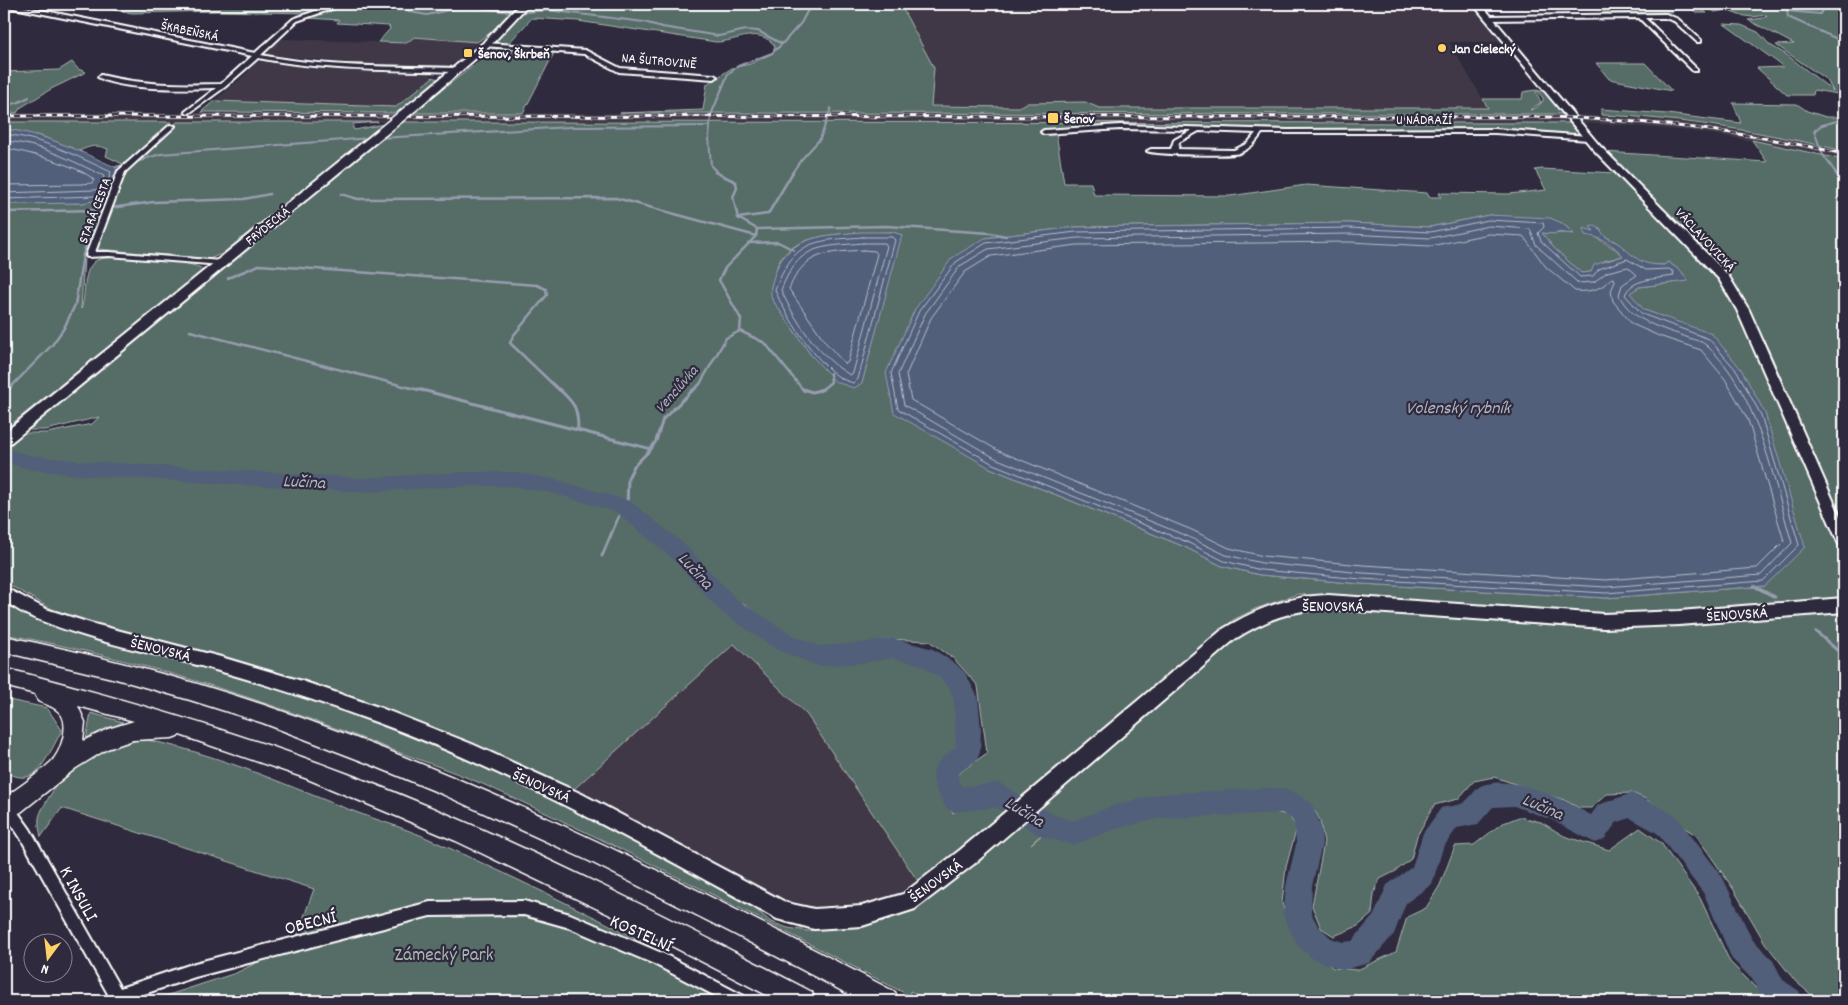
<svg xmlns="http://www.w3.org/2000/svg" width="1848" height="1005" font-family="Dekko,sans-serif">
  <style>
    .built { fill: #413946 }
    .green { fill: #576c66; stroke: #abb6b2; fill-rule: evenodd }
    .water { fill: #515e7a; stroke: #979eaf }
    .lines { fill: none; stroke-linecap: round; stroke-linejoin: round }
    .shore { stroke: #b9bfca; stroke-width: 1 }
    .stream-far2 { stroke: #979eaf; stroke-width: 2 }
    .stream-far1 { stroke: #979eaf; stroke-width: 2.5 }
    .stream { stroke: #979eaf; stroke-width: 3 }
    .river { fill: #515e7a; fill-rule: evenodd }
    .minor-casing { stroke: #fff; stroke-width: 4 }
    .tertiary-casing { stroke: #fff; stroke-width: 4 }
    .secondary-casing { stroke: #fff; stroke-width: 4 }
    .trunk-casing { stroke: #fff; stroke-width: 3 }
    .minor { fill: #2f2a3d; fill-rule: evenodd }
    .tertiary { fill: #2f2a3d; fill-rule: evenodd }
    .secondary { fill: #2f2a3d; fill-rule: evenodd }
    .trunk { fill: #2f2a3d; fill-rule: evenodd }
    .rail-casing { stroke: #fff; stroke-width: 3 }
    .rail { stroke: #2f2a3d; stroke-width: 2; stroke-dasharray: 6; stroke-linecap: butt }
    .secondary-bridge-casing { stroke: #fff; stroke-width: 12; stroke-linecap: butt }
    .secondary-bridge { stroke: #2f2a3d; stroke-width: 9 }
    .poi-dot { fill: #ffd166; stroke: #2f2a3d; stroke-width: 2 }
    .labels { text-anchor: middle; stroke-width: 4.5; stroke-linejoin: round; paint-order: stroke }
    .far-street-label { font-size: 14px; fill: #fff; stroke: #2f2a3d }
    .far-poi-label { font-size: 14px; font-weight: bold; fill: #fff; stroke: #2f2a3d; text-anchor: start }
    .far-water-label { font-size: 15px; font-style: italic; fill: #b1b7c3; stroke: #2f2a3d }
    .street-label { font-size: 16px; fill: #fff; stroke: #2f2a3d }
    .water-label { font-size: 18px; font-style: italic; fill: #b1b7c3; stroke: #2f2a3d }
    .near-street-label { font-size: 19px; fill: #fff; stroke: #2f2a3d }
    .near-park-label { font-size: 19px; fill: #abb6b2; stroke: #2f2a3d }
  </style>
  <rect width="100%" height="100%" fill="#2f2a3d"/>
  <filter id="ink" filterUnits="userSpaceOnUse"><feTurbulence type="fractalNoise" baseFrequency=".02" numOctaves="2"/><feDisplacementMap in="SourceGraphic" scale="10" xChannelSelector="R" yChannelSelector="G"/><feConvolveMatrix kernelMatrix="1 2 1 2 8 2 1 2 1" color-interpolation-filters="sRGB"/></filter>
  <g filter="url(#ink)">
    <g class="built">
      <path d="M900,4H1473L1505,42H1449L1488,108H1099L1085,102L1027,103L1018,107L931,106L934,68Z"/>
      <path d="M414,37L477,42L463,52L466,53L461,60L444,67L370,65L263,54L279,39L407,43Z"/>
      <path d="M257,61L314,68L429,73L433,77L396,107L214,101L246,74Z"/>
      <path d="M4,113L1563,114L1669,120L1750,131L1844,151V160L1782,146L1698,132L1623,125L1569,123L4,122Z"/>
      <path d="M734,643L807,715L919,883L896,897L851,909L807,907L764,892L682,846L573,790Z"/>
    </g>
    <g class="green">
      <path d="M78,4H335L306,13L216,11L132,13Z"/>
      <path d="M344,4H518L493,31L477,42L414,37L407,43L378,42L390,29L389,26L337,23L339,20L308,18L336,9Z"/>
      <path d="M531,4H900L934,68L931,106L1018,107L1027,103L1085,102L1099,108H1488L1483,99H1522L1523,92L1535,90L1541,102L1530,110L1536,108L1543,101V98L1536,90L1545,92L1563,114L620,113L703,110L707,84L732,68L750,64L773,53L775,46C758,25 737,42 716,42L578,21L532,18L508,44L495,42Z"/>
      <path d="M1595,4H1696L1700,7H1697L1707,13H1697L1686,5L1681,7L1674,6L1675,10L1671,12L1611,13L1603,12Z"/>
      <path d="M1700,4H1839L1844,13V95L1814,90L1813,95H1787L1757,68L1784,67L1724,24L1741,25L1758,32L1770,45L1787,55L1833,91L1827,80L1776,45L1794,44L1748,20L1764,18L1767,15L1752,17L1739,15L1726,10L1715,12Z"/>
      <path d="M495,47L554,53L523,113H412L482,59L485,52H490Z"/>
      <path d="M72,62L78,69L86,72L51,89L20,108L17,113H4V72L59,70Z"/>
      <path d="M1596,63H1645L1672,91L1609,79Z"/>
      <path d="M433,77L438,79L397,113L201,112L214,101L396,107Z"/>
      <path d="M1733,103L1797,104L1807,111L1826,117H1844V151C1764,132 1683,118 1601,115V109L1667,114L1741,123Z"/>
      <path d="M4,122H171L125,165L106,156L108,149C95,144 91,146 79,151L41,136L4,129Z"/>
      <path d="M177,122H378L353,124V129L355,130L384,124L222,254L209,259L98,249L96,247L127,168L134,163L145,160L141,155Z"/>
      <path d="M403,122L1569,123L1577,131L1572,135L1500,129L1294,131L1142,126L1056,133L1064,183H1091L1094,195L1230,196L1306,185L1427,193L1429,197H1441L1439,193L1509,194L1546,190L1535,170L1542,169L1616,173C1659,215 1706,254 1736,306L1844,559V598L1832,601L1651,613H1544L1298,594L1255,609L1233,620L1180,667L1020,799C992,783 989,783 959,793L955,781L958,774L987,753L978,686L954,659L929,641L888,639L857,646L818,648L791,638L741,602L729,612L758,631L770,643L807,658L822,660L859,658L892,653L922,662L943,676L956,694L959,737L955,752L940,764L939,778L953,813C973,802 989,796 1011,807L919,883L807,715L734,644L573,790L468,742L390,711L246,664L109,628L57,612L4,582V450L23,433H47L92,424L99,417L46,430H29ZM1489,215L1562,223L1573,233H1541L1554,248L1581,273L1592,272L1604,261L1623,256C1614,245 1598,242 1590,231L1600,229L1604,236L1616,242L1638,260L1648,265H1664L1668,262L1682,272L1687,281L1639,287L1629,293L1644,310L1666,318L1765,586L1606,598L1362,584L1260,575L1222,566L1185,547L990,468L985,238L1076,227L1349,223L1430,227ZM893,232L901,236L862,382L811,355L772,299C774,288 774,274 778,264C794,228 860,234 893,232Z"/>
      <path d="M1752,140L1844,160V524L1771,355L1741,294L1728,276L1689,235L1604,152L1767,162Z"/>
      <path d="M108,198L84,258L81,309C87,295 81,275 94,262C104,251 193,260 204,270L9,426L4,422V405L9,396L4,394V204L82,203Z"/>
      <path d="M4,601L49,625L186,662L302,696L423,740L558,800L736,893L771,922L788,928L808,931L849,927L884,919L913,910L943,890L1199,668L1252,627L1283,615L1317,607L1386,611L1447,618L1555,626H1626L1844,610V1001H1819L1796,982L1765,943L1734,890L1696,835L1675,822L1646,799L1632,793L1607,794L1591,808H1579L1564,800L1494,777L1474,781L1458,799L1434,805L1417,836L1411,859L1396,871L1380,879L1374,893L1372,914L1358,926L1334,936L1321,928L1312,906L1324,842L1320,821L1316,813L1308,804L1297,798L1283,794L1213,795L1159,801L1112,814L1072,829L1053,824L1031,844L1049,829L1076,836L1118,819L1144,813L1269,811L1288,815L1297,827L1286,867L1282,903L1287,919L1302,941L1333,968L1357,970L1396,952L1407,917L1426,908L1440,885L1455,846L1474,845L1501,824L1519,817L1541,822L1564,836L1609,850L1640,828L1661,843L1700,898L1730,962L1769,1001H930L910,991V996C773,925 636,854 496,790C461,774 425,762 390,749C265,700 136,658 4,634Z"/>
      <path d="M4,699L47,708L62,730C56,741 42,772 30,776C22,779 15,776 6,773C8,748 4,724 4,699Z"/>
      <path d="M91,713L123,722L86,740Z"/>
      <path d="M142,739C212,752 279,782 345,808C370,818 396,825 420,835C534,885 646,942 755,1001H150L236,973L294,944L314,889L62,808L41,837C40,832 38,824 39,818C40,811 46,803 49,797C70,761 103,749 142,739Z"/>
    </g>
    <g class="water">
      <path d="M4,129C44,133 79,151 115,167L117,170L108,198L82,203L4,204Z"/>
      <path d="M1489,215L1550,218L1562,223L1574,234L1556,232L1557,234L1542,233L1554,248L1581,273L1591,272L1594,265L1623,256C1614,244 1600,237 1585,235L1583,228L1594,231L1590,226C1600,225 1599,231 1605,236C1609,240 1615,241 1619,244C1637,258 1639,265 1664,265L1668,262L1682,272L1688,281L1639,287L1630,293L1644,310L1712,334L1741,369L1765,413L1805,547L1765,586L1606,598L1362,584L1260,575L1222,566L1185,547L990,468L894,413L886,373L915,309L952,258L985,238L1076,227L1349,223L1430,227Z"/>
      <path d="M862,232H893L902,235L862,383L854,388L836,382L811,355L772,299C769,289 772,283 775,273C788,235 828,235 862,232Z"/>
    </g>
    <g class="lines">
      <g class="shore">
        <path d="M4,134C43,138 76,156 111,172L104,193L96,196L4,199"/>
        <path d="M4,141C40,143 72,161 104,176L100,188L95,190L4,193"/>
        <path d="M4,148C24,151 81,166 94,180L92,183L81,184L4,185"/>
        <path d="M1489,220L1543,223L1544,227L1538,233L1541,241L1580,277L1593,276L1599,269L1627,259L1646,270L1669,269L1674,272L1673,276C1658,279 1631,278 1625,295L1642,314L1709,339L1737,371L1761,415L1799,545L1763,581L1606,593L1362,579L1261,570L1224,561L1187,542L993,464L898,409L891,373L919,311L956,262L986,243L1076,232L1349,228L1430,232Z"/>
        <path d="M1489,226L1530,229L1536,245L1578,283L1594,282L1607,272L1628,267L1637,275L1622,285L1619,295C1632,322 1662,328 1689,338C1694,340 1702,341 1706,345C1758,390 1773,480 1792,543L1761,575L1606,587L1363,573L1262,563L1226,555L1189,537L995,458L904,405L898,374L925,314L960,266L988,249L1077,238L1349,234L1430,238Z"/>
        <path d="M1489,234L1523,236L1546,267L1575,291C1585,292 1595,291 1604,285C1608,281 1609,279 1614,278L1615,281L1611,291L1613,301L1632,324L1659,336L1701,350L1725,379L1748,420L1784,541L1757,568L1606,580L1363,565L1263,556L1229,548L1192,530L999,451L911,400L906,375L931,318L965,272L991,256L1077,245L1349,242L1430,246Z"/>
        <path d="M863,237H892L895,240L858,379L853,383C848,381 843,380 839,377C816,362 785,315 775,290C795,239 813,241 863,237Z"/>
        <path d="M863,243H885L887,246L853,373L850,375C820,358 795,321 781,290C799,244 819,247 863,243Z"/>
        <path d="M863,250L875,251L877,254L848,362L845,364L826,343L789,289C805,251 826,253 863,250Z"/>
      </g>
      <g class="stream-far2">
        <path d="M400,4L410,12L427,15L466,6L517,13L547,10L644,22L662,27L719,36L746,30L758,31L782,44L772,53L738,66L728,74L711,115L709,137L711,166L718,173"/>
        <path d="M1816,4L1822,10L1820,14L1787,11L1788,17L1844,42"/>
        <path d="M782,44L801,23L811,4"/>
        <path d="M4,105L17,103L29,97"/>
        <path d="M380,138L570,127L710,126"/>
        <path d="M116,167L161,154L371,138"/>
        <path d="M792,173L800,161L820,139L831,108"/>
        <path d="M1836,173L1823,155L1814,131L1822,125L1844,119"/>
      </g>
      <g class="stream-far1">
        <path d="M1835,172L1844,185"/>
        <path d="M341,194L358,199L616,198L756,236"/>
        <path d="M4,212L96,210L154,202L244,199L270,194"/>
        <path d="M738,218L768,214L793,172"/>
        <path d="M757,229L886,226L990,233L1006,236"/>
        <path d="M748,243L778,242L794,250"/>
        <path d="M228,278L259,265L537,285L546,289L547,295L513,336L510,343L560,391"/>
        <path d="M190,331L423,391"/>
        <path d="M740,331L765,343L804,391"/>
        <path d="M7,391L52,345L64,328L75,305L83,255L96,210"/>
        <path d="M693,391L700,384L726,338L740,331L741,319L719,280L725,268L756,236L757,229L738,218L733,197L737,188L736,182L715,172"/>
        <path d="M820,391L831,382L830,373"/>
      </g>
      <g class="stream">
        <path d="M418,389L651,449"/>
        <path d="M559,389C575,404 578,408 578,430"/>
        <path d="M803,389L812,392L823,389"/>
        <path d="M4,394L9,389"/>
        <path d="M627,507L628,478L634,466L651,449L656,441L663,419L694,389"/>
        <path d="M602,556L623,506"/>
        <path d="M1754,586L1775,597"/>
        <path d="M1816,632L1844,656"/>
      </g>
      <path class="river" d="M4,448L28,455L80,461L363,478L467,472H512L553,479L630,501L684,544L736,599L792,635L819,646L862,643L892,638L933,649L956,664L965,673L978,697L981,730L980,752L977,760L958,774V780L962,787L999,783L1054,815L1073,821L1118,804L1161,794L1266,788L1286,789L1295,793L1311,803L1321,827L1322,844L1312,886L1311,913L1318,926L1331,938L1343,942L1352,941L1374,915L1387,885L1412,867L1423,833L1441,808C1448,806 1458,806 1463,803C1472,798 1475,786 1486,784C1518,776 1564,800 1591,815L1598,805L1632,793L1675,815L1722,876L1752,939L1772,959L1783,980L1799,991L1803,1001L1763,1000L1752,979L1732,959L1704,894L1657,833L1630,818L1616,823L1604,840L1595,843L1552,820L1514,806L1493,807L1478,824L1457,828L1443,848L1432,884L1406,903L1394,934L1369,963L1343,970L1313,959L1298,946L1283,915L1286,886L1296,844L1295,827L1293,820L1282,813L1161,818L1118,828L1073,845L1039,835L996,807L955,812L946,808C930,775 924,771 956,747L954,698L949,687L940,678L919,664L892,658L862,663L818,666L776,649L720,611L670,556L616,512L553,493L512,486H467L363,492L80,475L28,469L4,462Z"/>
      <g class="minor-casing">
        <g id="minor">
          <path d="M4,4H11L255,53L293,19L335,4L338,6L337,7L297,21L261,55C325,68 392,66 457,68L460,70L457,72C391,70 323,71 258,58L225,87L188,114L185,112L186,111L216,88C187,89 121,91 98,77L101,75C141,85 180,85 221,84L252,56L4,6Z"/>
          <path d="M1666,14L1678,19L1701,40V42H1697L1674,21L1665,18H1645L1697,69V71H1693L1639,18L1488,20L1485,18L1488,16Z"/>
          <path d="M486,43L585,50L620,68L714,75L717,77L714,79L619,72L584,54L484,46V44Z"/>
          <path d="M170,125L175,126L125,172L95,252H109L221,261L225,263L221,265L109,256L87,257L86,255L118,171Z"/>
          <path d="M1120,125L1287,130L1495,129L1588,136L1591,138L1588,140L1495,133H1262C1256,142 1250,149 1239,153C1231,156 1153,155 1147,151L1151,149H1171L1174,140L1192,130L1120,129L1044,134L1041,132L1044,130ZM1199,131L1256,133L1248,143L1234,150L1178,149L1179,142Z"/>
          <path d="M8,802L12,804L30,829L120,988L195,963L430,902L524,901L570,914L664,954L744,996L746,1001H725L654,964L570,928L524,915L430,916L195,977L123,1001H104L108,994L20,837L4,813V804Z"/>
        </g>
      </g>
      <g class="tertiary-casing">
        <path id="tertiary" d="M1473,4H1481L1599,145L1728,275L1749,310L1844,525V545L1839,544L1837,540L1737,310L1719,279L1593,149Z"/>
      </g>
      <g class="secondary-casing">
        <g id="secondary">
          <path d="M520,4H529L489,47L419,107H411V103L483,43Z"/>
          <path d="M382,129L386,130L387,132L386,134L9,444L4,445V433L378,130Z"/>
          <path d="M4,587L46,609L90,623L221,657L302,681L381,708L472,744L582,794L787,903L814,909L862,906L903,894L960,850L1223,629C1256,609 1289,596 1328,595L1604,614L1679,611L1844,598V612L1679,625L1604,628L1328,609C1293,609 1265,620 1235,639L974,864L915,909L862,926L814,929L777,919C646,848 516,773 376,722C324,703 272,686 219,671C159,654 95,643 37,619C25,615 14,607 4,601Z"/>
        </g>
      </g>
      <g class="trunk-casing">
        <g id="trunk">
          <path d="M4,636C91,654 177,676 261,704C481,778 690,884 895,992L898,1001H861L734,934L589,861L442,794L367,763L263,723L190,700L116,679L4,652Z"/>
          <path d="M4,668C120,698 235,731 348,774C508,835 660,913 812,992L815,1001H778L627,923L456,841L305,778L180,735L172,738L133,740L107,749L76,768L21,812L4,820V798C19,787 37,775 51,762C61,752 71,723 59,712C53,706 45,704 38,701L35,694L4,686ZM78,706L134,721L108,729L83,741L85,722Z"/>
        </g>
      </g>
      <use href="#minor" class="minor"/>
      <use href="#tertiary" class="tertiary"/>
      <use href="#secondary" class="secondary"/>
      <use href="#trunk" class="trunk"/>
      <g class="rail-casing">
        <path id="rail" d="M4,116L1549,117C1649,120 1747,132 1844,154"/>
      </g>
      <use href="#rail" class="rail"/>
      <g class="secondary-bridge-casing">
        <path id="secondary-bridge" d="M382,132L415,105"/>
      </g>
      <use href="#secondary-bridge" class="secondary-bridge"/>
    </g>
  </g>
  <g class="poi-dot">
    <circle cx="1442" cy="48" r="5"/>
    <rect x="463" y="48" width="10" height="10" rx="2.5"/>
    <rect x="1047" y="112" width="12" height="12" rx="2.5"/>
  </g>
  <g class="labels">
    <g class="far-street-label">
      <text transform="translate(190 30) rotate(12)" y="5">ŠKRBEŇSKÁ</text>
      <text transform="translate(659 60) rotate(5)" y="5">NA ŠUTROVINĚ</text>
      <text x="1424" y="124">U NÁDRAŽÍ</text>
      <text transform="translate(94 210) rotate(-69)" y="5">STARÁ CESTA</text>
      <text transform="translate(267 225) rotate(-39)" y="5">FRÝDECKÁ</text>
      <text transform="translate(1706 239) rotate(47)" y="5">VÁCLAVOVICKÁ</text>
    </g>
    <g class="far-poi-label">
      <text x="1452" y="53">Jan Cielecký</text>
      <text x="478" y="58">Šenov, Škrbeň</text>
      <text x="1064" y="123">Šenov</text>
    </g>
    <g class="far-water-label">
      <text transform="translate(676 389) rotate(-49)" y="5">Venclůvka</text>
    </g>
    <g class="street-label">
      <text x="1333" y="611">ŠENOVSKÁ</text>
      <text transform="translate(1737 613) rotate(-4)" y="6">ŠENOVSKÁ</text>
      <text transform="translate(161 648) rotate(14)" y="6">ŠENOVSKÁ</text>
      <text transform="translate(542 785) rotate(24)" y="6">ŠENOVSKÁ</text>
      <text transform="translate(935 880) rotate(-36)" y="6">ŠENOVSKÁ</text>
    </g>
    <g class="water-label">
      <text x="1458" y="413">Volenský rybník</text>
      <text transform="translate(304 481) rotate(3)" y="6">Lučina</text>
      <text transform="translate(696 570) rotate(47)" y="6">Lučina</text>
      <text transform="translate(1543 806) rotate(23)" y="6">Lučina</text>
      <text transform="translate(1025 811) rotate(31)" y="6">Lučina</text>
    </g>
    <g class="near-street-label">
      <text transform="translate(80 893) rotate(61)" y="7">K INSULI</text>
      <text transform="translate(310 921) rotate(-14)" y="7">OBECNÍ</text>
      <text transform="translate(642 932) rotate(24)" y="7">KOSTELNÍ</text>
    </g>
    <g class="near-park-label">
      <text x="444" y="960">Zámecký Park</text>
    </g>
  </g>
  <rect width="1848" height="1005" fill="none" stroke="#2f2a3d" stroke-width="20"/>
  <rect x="10" y="10" width="1828" height="985" fill="none" stroke="#fff" stroke-width="2" filter="url(#ink)"/>
  <g transform="translate(48 958) rotate(195)"><circle r="24" fill="#2f2a3d" stroke="#827f8b"/>
  <path d="M0-4L9 19L0 12L-9 19Z" fill="#ffd166"/>
  <text y="-8" font-size="14" font-weight="bold" text-anchor="middle" fill="#ffffff">N</text>
  </g>
</svg>
